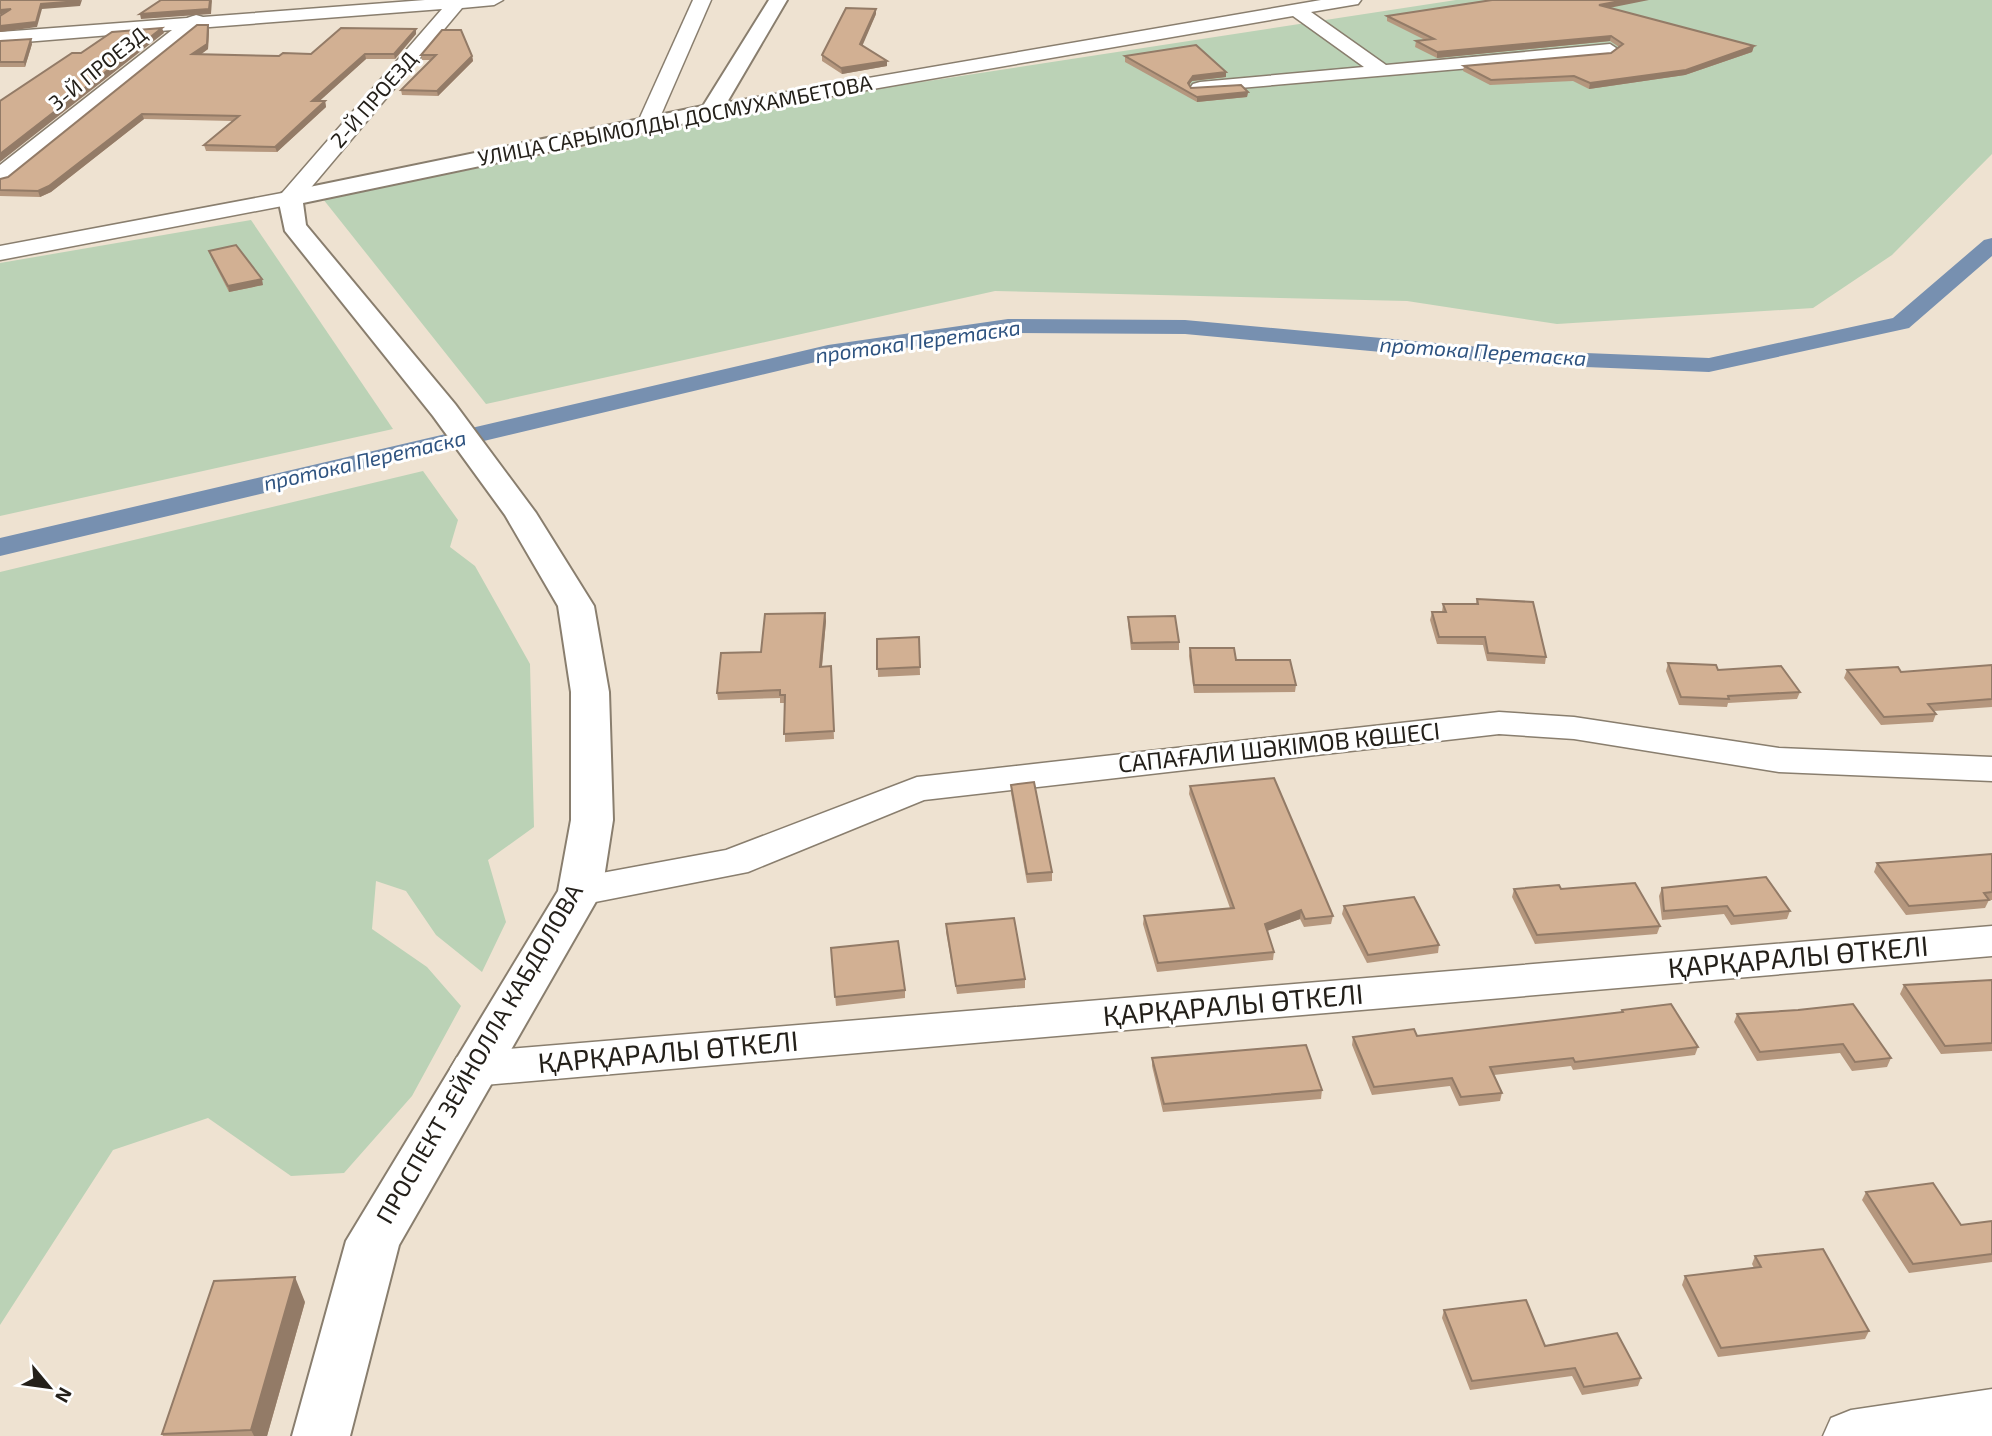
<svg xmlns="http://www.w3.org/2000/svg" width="1992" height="1436" font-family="'Exo 2',sans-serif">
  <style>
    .green { fill: #bbd2b6 }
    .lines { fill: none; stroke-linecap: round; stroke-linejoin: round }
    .canal { fill: #7790b0; fill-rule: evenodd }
    .minor-casing { stroke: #897e6e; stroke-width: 3 }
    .major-casing { stroke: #897e6e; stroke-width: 4 }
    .minor { fill: #fff; fill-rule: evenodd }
    .major { fill: #fff; fill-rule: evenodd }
    .wall { fill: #b5977e }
    .shaded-wall { fill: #937b67 }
    .building { fill: #d2b093; stroke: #937b67; stroke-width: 2 }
    .labels { text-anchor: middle; stroke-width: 6; stroke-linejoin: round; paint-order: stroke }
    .far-street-label { font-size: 21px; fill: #24201a; stroke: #fff }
    .far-water-label { font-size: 21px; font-style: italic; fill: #2e5380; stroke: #fff }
    .street-label { font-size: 24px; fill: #24201a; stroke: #fff }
    .near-street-label { font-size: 28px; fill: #24201a; stroke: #fff }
  </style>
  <rect width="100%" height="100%" fill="#eee2d1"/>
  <g class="green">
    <path d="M1456,0H1992V154L1892,255L1813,308L1557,324L1407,301L995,291L486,404L323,199L876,89Z"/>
    <path d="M251,220L393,429L0,516V263Z"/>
    <path d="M423,471L458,520L450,547L475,566L530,664L534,827L488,860L506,922L482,972L436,935L406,891L376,881L372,929L427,967L461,1006L412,1096L344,1173L291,1176L208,1118L113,1150L0,1325V572Z"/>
  </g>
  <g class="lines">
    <path class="canal" d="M1992,238V256L1909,328L1709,372L1512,364L1185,334L1008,333L828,359L0,556V538L828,345L1008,319L1185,320L1512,350L1709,358L1893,318L1984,240Z"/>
    <g class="minor-casing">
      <g id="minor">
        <path d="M425,0H503L494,5L462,8L298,203L0,260V246L282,193L442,9L197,28L8,181L0,183V165L172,30L0,44V32L187,18L196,15L203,17Z"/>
        <path d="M693,0H711L657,124L647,130L640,128L637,124Z"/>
        <path d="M1321,0H1361L1358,4L1311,12L1386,65L1610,44L1619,50L1610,56L1193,92L1190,88L1193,84L1200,82L1364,67L1293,16L711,117L701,111L711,105Z"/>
        <path d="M1499,712L1574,717L1779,748L1992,757V781L1779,772L1574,739L1499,734L924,800L748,872L580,905L565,901L559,891L565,881L580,877L726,850L917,777Z"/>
        <path d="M1992,926V956L473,1086L457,1081L450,1069L457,1057L473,1052Z"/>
        <path d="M1992,1389V1436H1823L1831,1418L1851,1410Z"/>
      </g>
    </g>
    <g class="major-casing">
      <path id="major" d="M769,0H787L719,116L303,203L306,225L455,404L536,513L594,606L609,692L613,820L602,891L399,1245L350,1436H292L346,1241L558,891L571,820V692L558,606L505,515L433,416L285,231L278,198L282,193L290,191L703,106Z"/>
    </g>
    <use href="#minor" class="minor"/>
    <use href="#major" class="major"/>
  </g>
  <g class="wall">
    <path d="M1610,8L1754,46L1752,52L1685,75L1589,89L1573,81L1490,85L1463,71L1464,66L1611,53L1619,47L1610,41L1437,58L1415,47L1416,41L1425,40L1387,21V16Z"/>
    <path d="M876,14L862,45L887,66L842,74L822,61V55Z"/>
    <path d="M209,30L208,49L200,55L279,56L311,54L416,34L395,59H366L319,101H325L326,107L277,152L206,151L204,145L232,121L144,119L51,192L40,197L0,196V179L8,177Z"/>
    <path d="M0,41L32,44L25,67H0Z"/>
    <path d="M421,55L472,56L473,61L438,96L402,95L401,90L431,60H422Z"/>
    <path d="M1125,56L1226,72V77L1192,81L1189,85L1191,88L1248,92L1247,97L1197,102L1125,62Z"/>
    <path d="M209,251L263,285L229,292L211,257Z"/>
    <path d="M1477,599L1546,657L1545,664L1487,661L1483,645L1437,644L1430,620L1432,612H1442L1443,604H1476Z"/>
    <path d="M825,613L826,621L822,667L831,666L834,739L785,742V703H780V698L718,700L717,693L761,652Z"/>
    <path d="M1128,617L1179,642V650H1131L1128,624Z"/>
    <path d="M919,637L920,675L878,677L877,639Z"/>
    <path d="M1190,648L1236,660L1296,685L1295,692L1194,693L1189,656Z"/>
    <path d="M1668,663L1718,670L1800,692L1797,699L1728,703L1727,707L1679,705L1666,671Z"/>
    <path d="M1992,665V707L1934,711L1936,714L1933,722L1881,725L1844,678L1847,670L1901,672Z"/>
    <path d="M1011,785L1052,872V881L1027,883L1011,793Z"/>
    <path d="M1190,786L1333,916L1331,924L1304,927L1300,919L1267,931L1274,952L1273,960L1157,972L1143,924L1144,916L1230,908L1189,794Z"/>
    <path d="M1992,854V900H1989L1985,908L1906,915L1874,872L1877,863Z"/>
    <path d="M1662,888L1790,911L1787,919L1731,925L1724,914L1662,920L1659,896Z"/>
    <path d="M1514,889H1561L1660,926L1657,934L1535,944L1512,897Z"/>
    <path d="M1344,906L1439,945L1438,953L1367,963L1342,914Z"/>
    <path d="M946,924L1025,979V988L957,994L946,932Z"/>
    <path d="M831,948L905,990V998L836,1006Z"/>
    <path d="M1992,979V1051L1941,1054L1900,994L1904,985L1991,980Z"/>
    <path d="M1622,1010L1698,1047L1695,1055L1573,1070L1571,1066L1494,1075L1502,1093L1500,1101L1459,1106L1450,1086L1372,1095L1352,1045L1353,1037L1417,1036L1621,1013Z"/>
    <path d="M1737,1014L1891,1058L1887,1067L1852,1071L1840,1053L1757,1061L1734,1022Z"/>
    <path d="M1152,1058L1322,1090L1321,1099L1163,1112L1152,1066Z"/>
    <path d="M1866,1192L1961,1225L1992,1221V1262L1909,1273L1862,1200Z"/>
    <path d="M1755,1256L1869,1331L1865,1339L1718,1357L1682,1285L1685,1276L1754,1268L1752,1264Z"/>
    <path d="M305,1302L267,1436H163L162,1434Z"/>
    <path d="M1444,1310L1641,1378L1638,1386L1582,1395L1572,1376L1470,1390L1442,1318Z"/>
  </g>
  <g class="shaded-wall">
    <path d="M82,0L80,6L42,9L37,27L0,32V26L41,4Z"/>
    <path d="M212,0L211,14L141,19L140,14Z"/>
    <path d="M1625,0H1649L1599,10V5Z"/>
    <path d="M11,9L0,15V10Z"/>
    <path d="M876,9V14L861,49L860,44Z"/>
    <path d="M208,25L209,30L208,49L193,60L192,54Z"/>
    <path d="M162,28L164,33L0,162V154Z"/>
    <path d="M416,29V34L395,59L394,54Z"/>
    <path d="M1611,36L1610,41L1437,58V52Z"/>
    <path d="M31,39L32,44L25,67L24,62Z"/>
    <path d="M1754,46L1752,52L1685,75L1589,89L1590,83Z"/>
    <path d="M365,54L366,59L313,107L312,101Z"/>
    <path d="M472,56L473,61L438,96L437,91Z"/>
    <path d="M887,61V66L842,74L841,68Z"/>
    <path d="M1226,72V77L1192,81L1187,88L1188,83L1193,76Z"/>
    <path d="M1248,92L1247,97L1197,102V97Z"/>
    <path d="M325,101L326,107L277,152L275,147Z"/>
    <path d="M142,114L144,119L51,192L40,197L38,191Z"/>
    <path d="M262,279L263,285L229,292L228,286Z"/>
    <path d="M825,613L826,621L821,675L820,667Z"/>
    <path d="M1301,910L1300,919L1264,932L1265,924Z"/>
    <path d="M295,1277L305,1302L267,1436H254L251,1430Z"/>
  </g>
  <g class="building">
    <path d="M0,0H79V1L41,4L36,22L0,26V16L11,9L0,10Z"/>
    <path d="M161,0H210L209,9L140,14Z"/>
    <path d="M1492,0H1625L1599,5L1754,46L1686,70L1590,83L1574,76L1491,80L1464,66L1611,53L1623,44L1611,36L1437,52L1416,41L1434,39L1387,16Z"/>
    <path d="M846,8L876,9L860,44L887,61L841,68L822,55Z"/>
    <path d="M197,25H208L207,44L192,54L279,56L283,53L311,54L341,28L416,29L394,54H365L312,101H325L275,147L204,145L239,116L142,114L49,186L38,191L0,190V179L8,177Z"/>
    <path d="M162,28L0,154V101L72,53H81L112,32Z"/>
    <path d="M442,30H461L472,56L437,91L401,90L436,55H421Z"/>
    <path d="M31,39L24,62H0V41Z"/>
    <path d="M1196,45L1226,72L1193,76L1188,83L1191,88L1241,85L1248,92L1197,97L1125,56Z"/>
    <path d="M236,245L262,279L228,286L209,251Z"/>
    <path d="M1477,599L1533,602L1546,657L1488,653L1485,637H1439L1432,612H1446L1443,604H1478Z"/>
    <path d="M825,613L820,667L831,666L834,731L784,734L785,695H780V690L717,693L721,653L761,652L765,614Z"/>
    <path d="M1175,616L1179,642L1132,643L1128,617Z"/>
    <path d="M919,637L920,667L877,669V639Z"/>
    <path d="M1190,648H1234L1236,660H1290L1296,685H1194Z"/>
    <path d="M1668,663L1716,665L1718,670L1781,666L1800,692L1728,696L1729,699L1681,697Z"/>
    <path d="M1992,665V699L1928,704L1936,714L1884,717L1847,670L1898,667L1901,672Z"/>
    <path d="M1274,778L1333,916L1305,919L1301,910L1265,924L1274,952L1158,963L1144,916L1234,908L1190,786Z"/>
    <path d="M1034,782L1052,872L1027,874L1011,785Z"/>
    <path d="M1992,854V892L1984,893L1989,900L1909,906L1877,863Z"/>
    <path d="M1766,877L1790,911L1734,916L1727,906L1664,911L1662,888Z"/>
    <path d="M1635,883L1660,926L1537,935L1514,889L1559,885L1561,889Z"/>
    <path d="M1414,897L1439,945L1368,955L1344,906Z"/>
    <path d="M1014,918L1025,979L956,986L946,924Z"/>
    <path d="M898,941L905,990L835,997L831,948Z"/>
    <path d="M1992,980V1043L1945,1046L1904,985Z"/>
    <path d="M1671,1004L1698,1047L1575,1062L1573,1058L1490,1067L1502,1093L1461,1097L1452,1078L1374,1087L1353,1037L1414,1029L1417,1036L1623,1012L1622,1010Z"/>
    <path d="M1853,1004L1891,1058L1855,1062L1843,1044L1760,1052L1737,1014L1798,1010Z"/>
    <path d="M1306,1045L1322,1090L1164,1104L1152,1058Z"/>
    <path d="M1933,1183L1961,1225L1992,1221V1254L1913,1264L1866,1192Z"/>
    <path d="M1823,1249L1869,1331L1721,1348L1685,1276L1761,1267L1755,1256Z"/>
    <path d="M295,1277L251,1430L162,1434L214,1281Z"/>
    <path d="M1526,1300L1545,1346L1617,1333L1641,1378L1584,1387L1575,1368L1472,1381L1444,1310Z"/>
  </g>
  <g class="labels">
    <g class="far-street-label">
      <text transform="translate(98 69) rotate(-39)" y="7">3-Й ПРОЕЗД</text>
      <text transform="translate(374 100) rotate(-49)" y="7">2-Й ПРОЕЗД</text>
      <text transform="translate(675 121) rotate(-11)" y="7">УЛИЦА САРЫМОЛДЫ ДОСМУХАМБЕТОВА</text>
    </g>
    <g class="far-water-label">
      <text transform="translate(918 342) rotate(-8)" y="7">протока Перетаска</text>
      <text transform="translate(1483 352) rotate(4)" y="7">протока Перетаска</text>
      <text transform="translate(365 461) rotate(-13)" y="7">протока Перетаска</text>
    </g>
    <g class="street-label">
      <text transform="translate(1279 748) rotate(-6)" y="8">САПАҒАЛИ ШӘКІМОВ КӨШЕСІ</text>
      <text transform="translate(480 1054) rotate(-60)" y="8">ПРОСПЕКТ ЗЕЙНОЛЛА КАБДОЛОВА</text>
    </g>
    <g class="near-street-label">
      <text transform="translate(1798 957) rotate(-5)" y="10">ҚАРҚАРАЛЫ ӨТКЕЛІ</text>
      <text transform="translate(1233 1005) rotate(-5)" y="10">ҚАРҚАРАЛЫ ӨТКЕЛІ</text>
      <text transform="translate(668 1052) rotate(-5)" y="10">ҚАРҚАРАЛЫ ӨТКЕЛІ</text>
    </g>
  </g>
  <g transform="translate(49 1387) rotate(119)" stroke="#ffffff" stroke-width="5" paint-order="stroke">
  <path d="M0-5L12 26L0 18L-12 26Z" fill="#24201a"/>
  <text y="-10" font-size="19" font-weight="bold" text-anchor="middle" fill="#24201a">N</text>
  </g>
</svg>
